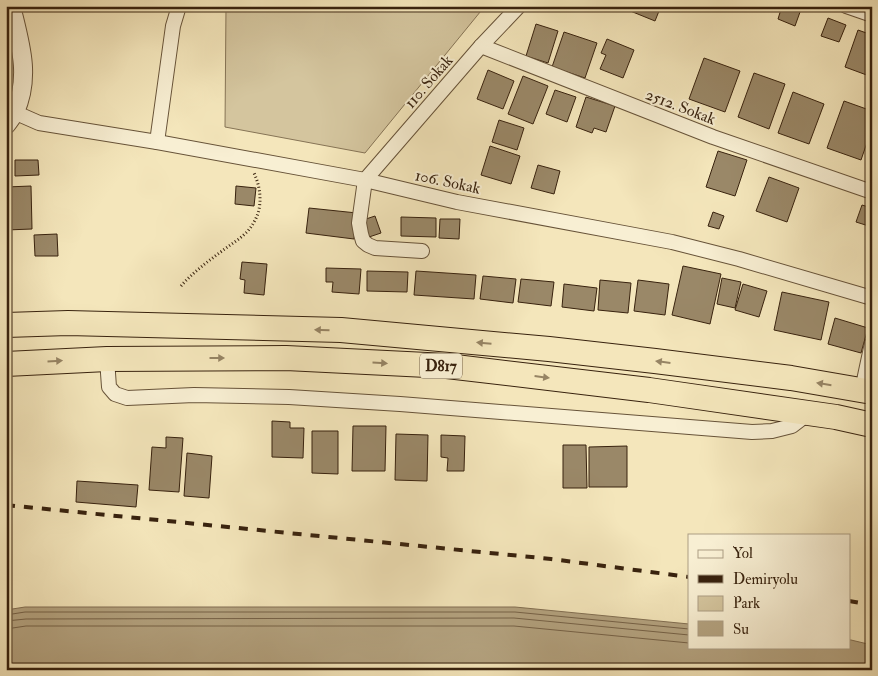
<svg xmlns="http://www.w3.org/2000/svg" width="878" height="676" font-family="'IM FELL Double Pica',serif">
  <style>
    .green { fill: #d4c59e; stroke: #867456 }
    .water { fill: #b4a380; stroke: #826f52 }
    .lines { fill: none; stroke-linecap: round; stroke-linejoin: round }
    .shore { stroke: #766247; stroke-width: 1 }
    .building { fill: #9a8868; stroke: #38220e }
    .minor-casing { stroke: #675339; stroke-width: 16 }
    .tertiary-casing { stroke: #675339; stroke-width: 20 }
    .trunk-casing { stroke: #38220e; stroke-width: 26 }
    .path { stroke: #38220e; stroke-width: 3; stroke-dasharray: 1 2.5; stroke-linecap: butt }
    .minor { stroke: #f8efd3; stroke-width: 14 }
    .tertiary { stroke: #f8efd3; stroke-width: 18 }
    .trunk { stroke: #f4e6bb; stroke-width: 24 }
    .rail { stroke: #38220e; stroke-width: 4; stroke-dasharray: 9 9; stroke-linecap: butt }
    .oneway { fill: #968464 }
    .labels { text-anchor: middle; stroke-width: 4; stroke-linejoin: round; paint-order: stroke }
    .shield { fill: #f8efd3; stroke: #726049; stroke-width: 1 }
    .shield-label { font-size: 15px; font-weight: bold; fill: #38220e }
    .street-label { font-size: 16px; fill: #38220e; stroke: #f8efd3 }
  </style>
  <rect width="100%" height="100%" fill="#f4e6bb"/>
  <filter id="stains"><feTurbulence type="fractalNoise" baseFrequency=".004" numOctaves="4"/><feColorMatrix values="0 0 0 0 .2 0 0 0 0 .09 0 0 0 0 .02 0 0 0 .5 -.17"/></filter>
  <radialGradient id="worn" r=".72"><stop offset=".6" stop-color="#630" stop-opacity="0"/><stop offset="1" stop-color="#630" stop-opacity=".3"/></radialGradient>
  <path class="green" d="M226,6H485L365,153L225,127Z"/>
  <path class="water" d="M25,607H515L689,624V647H849V640H851L872,645V670H6V610Z"/>
  <g class="lines">
    <g class="shore">
      <path d="M6,615L25,612H515L689,629"/>
      <path d="M6,621L26,619L514,618L689,635"/>
      <path d="M6,629L26,626H514L689,643"/>
    </g>
  </g>
  <g class="building">
    <path d="M618,6H661L655,21Z"/>
    <path d="M782,6L800,12L795,26L778,19Z"/>
    <path d="M828,18L846,25L839,42L821,36Z"/>
    <path d="M536,24L558,31L548,63L526,56Z"/>
    <path d="M858,30L872,35V77L845,67Z"/>
    <path d="M564,32L597,43L585,78L552,67Z"/>
    <path d="M607,39L634,50L623,78L600,69L606,55L601,53Z"/>
    <path d="M704,58L740,71L725,112L689,99Z"/>
    <path d="M488,70L514,81L503,109L477,99Z"/>
    <path d="M754,73L785,84L769,129L738,117Z"/>
    <path d="M523,76L548,86L533,124L508,114Z"/>
    <path d="M555,90L576,97L567,122L546,114Z"/>
    <path d="M793,92L824,104L809,144L778,133Z"/>
    <path d="M586,97L615,106L606,132L594,128L592,133L576,127Z"/>
    <path d="M844,101L872,111V128L861,160L827,148Z"/>
    <path d="M499,120L524,128L517,150L492,142Z"/>
    <path d="M490,146L520,156L511,184L481,175Z"/>
    <path d="M718,151L747,160L735,196L706,187Z"/>
    <path d="M15,160H38L39,175L15,176Z"/>
    <path d="M538,165L560,171L554,194L531,188Z"/>
    <path d="M769,177L799,188L787,222L756,211Z"/>
    <path d="M31,186L32,229L6,230V187Z"/>
    <path d="M236,186L256,188L254,206L235,204Z"/>
    <path d="M862,205L872,208V227L856,222Z"/>
    <path d="M309,208L357,213L354,239L306,233Z"/>
    <path d="M713,212L724,216L719,229L708,226Z"/>
    <path d="M375,216L381,233L369,237L363,220Z"/>
    <path d="M401,217L436,218V237L401,236Z"/>
    <path d="M440,219H460L459,239L439,238Z"/>
    <path d="M57,234L58,256H35L34,235Z"/>
    <path d="M242,262L267,264L264,295L244,293L245,280L240,279Z"/>
    <path d="M683,266L721,274L710,324L672,315Z"/>
    <path d="M326,268L361,269L359,294L332,292L333,282H326Z"/>
    <path d="M367,271L408,272L407,292L367,291Z"/>
    <path d="M416,271L476,275L474,299L414,295Z"/>
    <path d="M483,276L516,279L513,303L480,299Z"/>
    <path d="M722,278L741,282L735,308L717,304Z"/>
    <path d="M521,279L554,282L551,306L518,302Z"/>
    <path d="M600,280L631,283L628,313L598,310Z"/>
    <path d="M638,280L669,284L665,315L634,311Z"/>
    <path d="M564,284L597,288L594,311L562,307Z"/>
    <path d="M743,284L767,291L759,317L735,310Z"/>
    <path d="M782,292L829,302L821,340L774,330Z"/>
    <path d="M835,318L868,328L861,353L828,344Z"/>
    <path d="M272,421L290,422V428H304L303,458L272,457Z"/>
    <path d="M353,426H386L385,471H352Z"/>
    <path d="M312,431H338V474L312,473Z"/>
    <path d="M396,434L428,435L427,481L395,480Z"/>
    <path d="M441,435L465,436L464,471H447L448,458L441,457Z"/>
    <path d="M166,437L183,438L179,492L149,490L152,447L166,448Z"/>
    <path d="M563,445H586L587,488H563Z"/>
    <path d="M627,446V487H589V447Z"/>
    <path d="M187,453L212,456L209,498L184,496Z"/>
    <path d="M77,481L138,485L136,507L76,502Z"/>
  </g>
  <g class="lines">
    <g class="minor-casing">
      <g id="minor">
        <path d="M846,6L872,15"/>
        <path d="M481,46L713,137L872,192"/>
        <path d="M14,112L39,123L157,142L365,180L457,202L672,242L739,259L872,298"/>
        <path d="M157,142L173,26L179,6"/>
        <path d="M422,251L375,248L368,245L363,241L361,234L359,223L365,180L481,46L519,6"/>
        <path d="M107,359L109,387L115,394L127,398L194,395L289,397L400,404L752,432L772,431L792,426L809,413"/>
        <path d="M862,390L872,343"/>
      </g>
    </g>
    <g class="tertiary-casing">
      <path id="tertiary" d="M6,125C9,121 12,117 15,112C31,76 20,43 11,6"/>
    </g>
    <g class="trunk-casing">
      <g id="trunk">
        <path d="M6,325L68,323L341,330L549,349L655,361L791,378L872,392"/>
        <path d="M6,364L107,359L286,358L447,366L649,390L836,417L872,425"/>
      </g>
    </g>
    <path class="path" d="M181,286C194,271 210,260 226,248C236,241 248,234 254,222C263,207 261,188 254,173"/>
    <use href="#minor" class="minor"/>
    <use href="#tertiary" class="tertiary"/>
    <use href="#trunk" class="trunk"/>
    <g class="rail">
      <path d="M6,505L551,559L689,577"/>
      <path d="M849,601L872,605"/>
    </g>
  </g>
  <defs><path id="oneway-solid" d="M-6-.8H1V-3.2L6.5 0L1 3.2V.8H-6Z" transform="scale(1.25)"/></defs>
  <g class="oneway">
    <use href="#oneway-solid" transform="translate(322 330) rotate(-178)"/>
    <use href="#oneway-solid" transform="translate(484 343) rotate(-175)"/>
    <use href="#oneway-solid" transform="translate(217 358)"/>
    <use href="#oneway-solid" transform="translate(55 361) rotate(-3)"/>
    <use href="#oneway-solid" transform="translate(663 362) rotate(-173)"/>
    <use href="#oneway-solid" transform="translate(380 363) rotate(3)"/>
    <use href="#oneway-solid" transform="translate(542 377) rotate(7)"/>
    <use href="#oneway-solid" transform="translate(824 384) rotate(-171)"/>
  </g>
  <g class="labels">
    <rect class="shield" x="420" y="353.5" width="42" height="25" rx="4"/>
    <g class="shield-label">
      <text x="441" y="371">D817</text>
    </g>
    <g class="street-label">
      <text transform="translate(428 81) rotate(-49)" y="6">110. Sokak</text>
      <text transform="translate(681 106) rotate(21)" y="6">2512. Sokak</text>
      <text transform="translate(448 181) rotate(12)" y="6">106. Sokak</text>
    </g>
  </g>
  <rect width="878" height="676" fill="none" stroke="#f4e6bb" stroke-width="25"/>
  <rect x="8" y="8" width="863" height="661" fill="none" stroke="#38220e" stroke-width="2.5"/>
  <rect x="12" y="12" width="853" height="651" fill="none" stroke="#38220e"/>
  <rect x="688" y="534" width="162" height="115" fill="#f8efd3" stroke="#ab9d84"/>
  <rect x="698" y="550" width="25" height="8" fill="#f8efd3" stroke="#ab9d84"/>
  <text x="733" y="558" font-size="15" fill="#38220e">Yol</text>
  <rect x="698" y="575" width="25" height="8" fill="#38220e" stroke="#ab9d84"/>
  <text x="733" y="584" font-size="15" fill="#38220e">Demiryolu</text>
  <rect x="698" y="596" width="25" height="15" fill="#d4c59e" stroke="#ab9d84"/>
  <text x="733" y="608" font-size="15" fill="#38220e">Park</text>
  <rect x="698" y="621" width="25" height="15" fill="#b4a380" stroke="#ab9d84"/>
  <text x="733" y="634" font-size="15" fill="#38220e">Su</text>
  <rect width="100%" height="100%" filter="url(#stains)"/>
  <rect width="100%" height="100%" fill="url(#worn)"/>
</svg>
